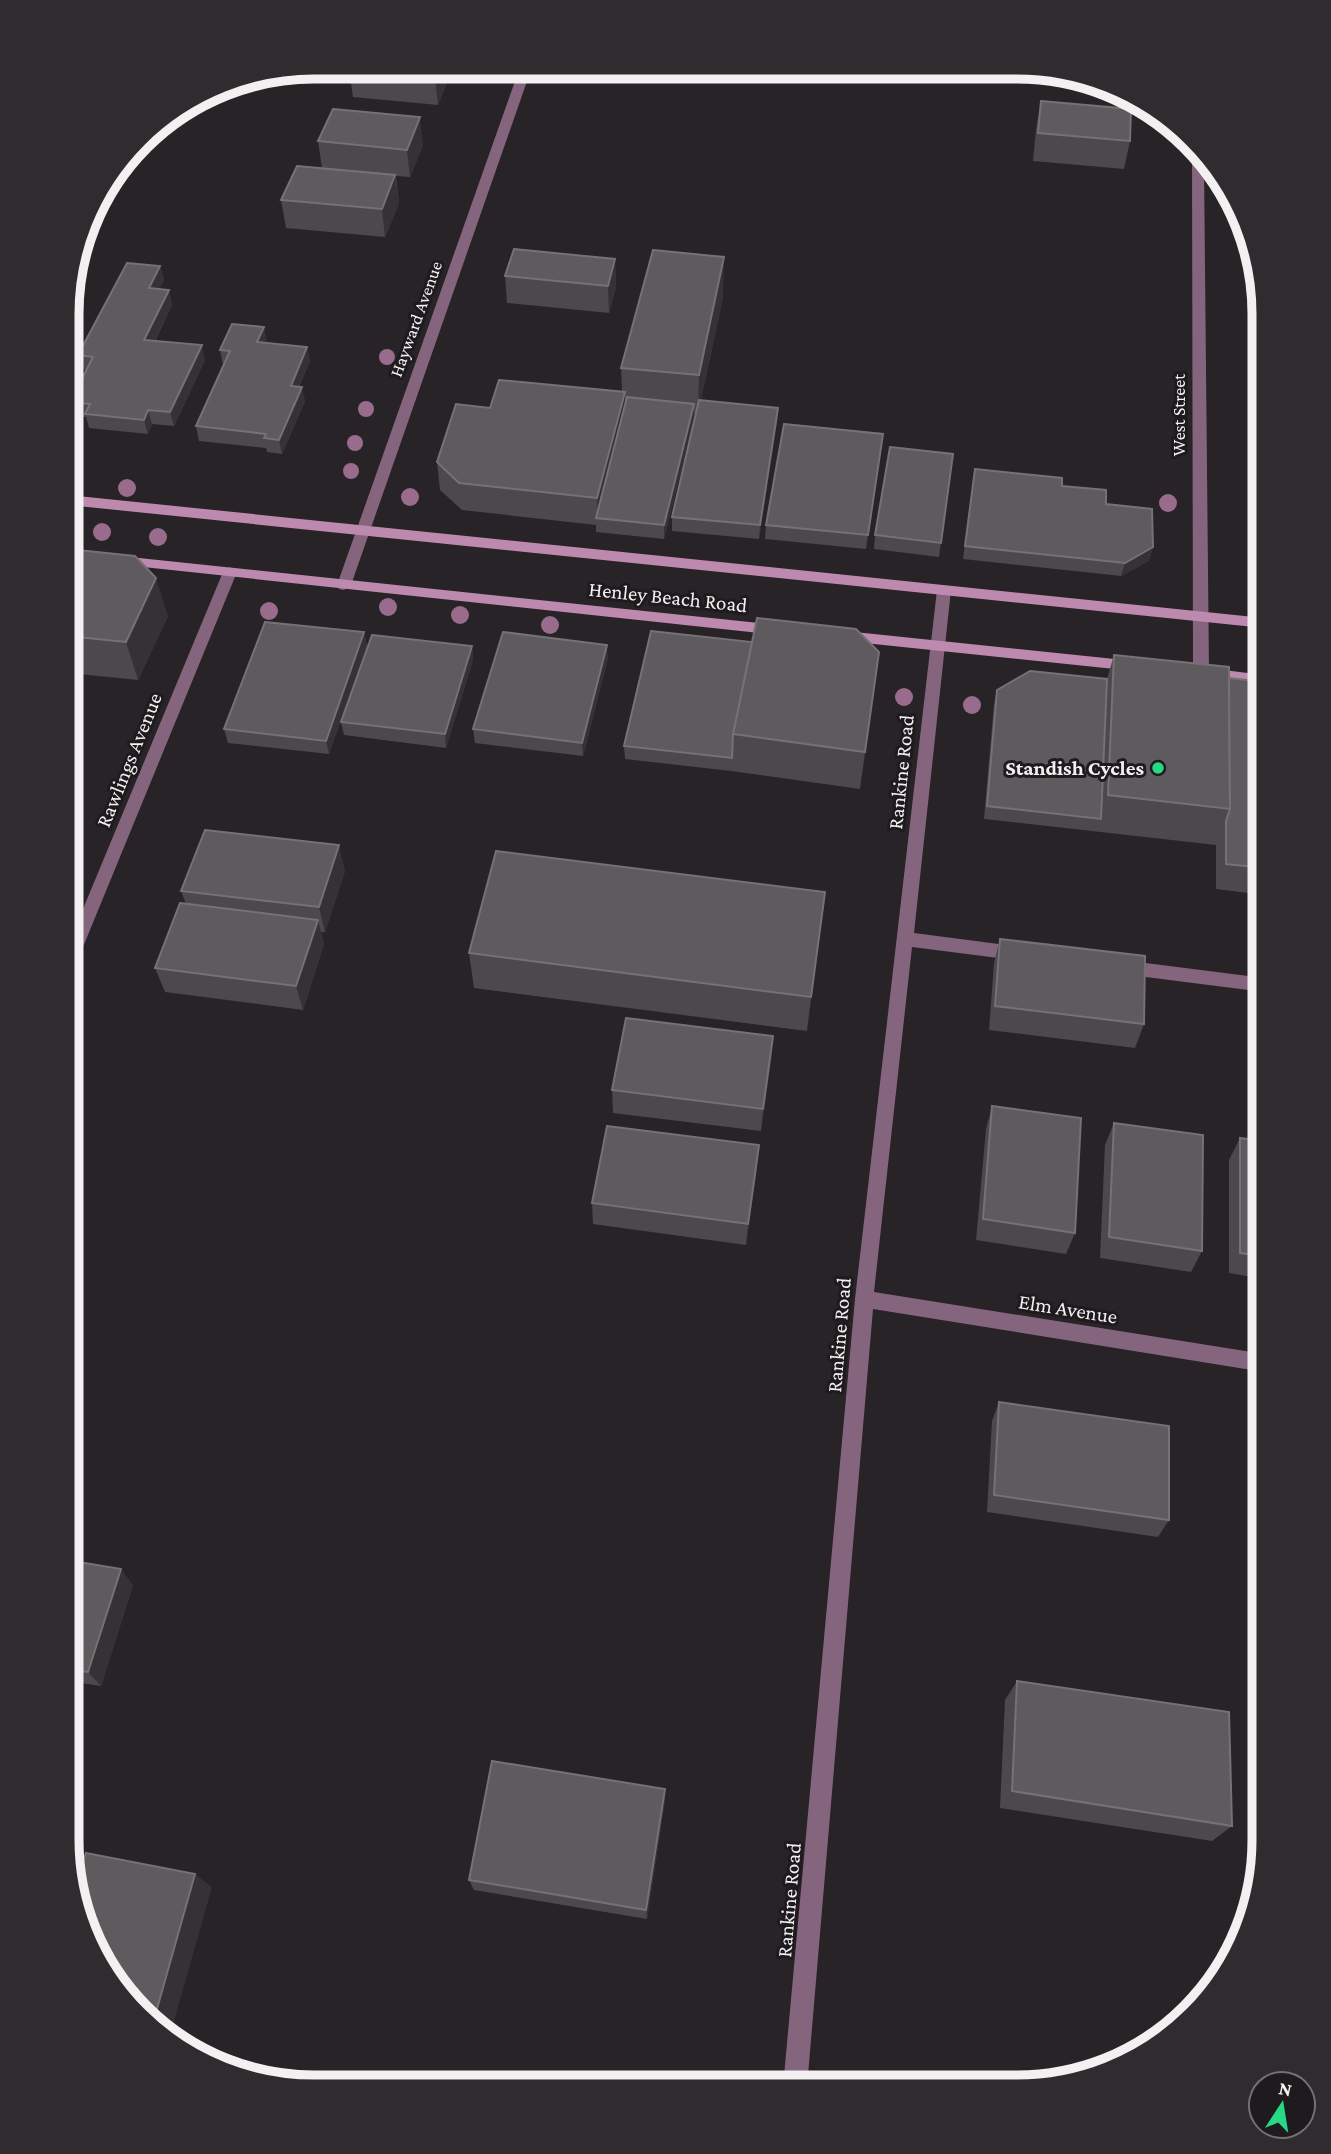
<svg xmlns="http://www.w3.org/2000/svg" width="1331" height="2154" font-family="'Crimson Pro',serif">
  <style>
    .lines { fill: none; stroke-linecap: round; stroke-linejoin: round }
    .minor { fill: #85657d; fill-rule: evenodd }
    .secondary { fill: #bd89af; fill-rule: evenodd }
    .tree { fill: #996c8e }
    .wall { fill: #4c484b }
    .shaded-wall { fill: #353134 }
    .building { fill: #5e5a5d; stroke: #757174; stroke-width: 2 }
    .poi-dot { fill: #27d885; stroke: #1e1a1d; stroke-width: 2.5 }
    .labels { text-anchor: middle; stroke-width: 6; stroke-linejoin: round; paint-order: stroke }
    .far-street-label { font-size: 18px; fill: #f3f0f2; stroke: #1e1a1d }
    .street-label { font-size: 21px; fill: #f3f0f2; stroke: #1e1a1d }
    .poi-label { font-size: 21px; font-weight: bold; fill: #f3f0f2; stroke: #1e1a1d; text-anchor: end }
    .rim { fill: none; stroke: #f3f0f2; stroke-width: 9 }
  </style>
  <rect width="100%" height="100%" fill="#272326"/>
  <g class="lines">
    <g class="minor">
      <path d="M520,67H532L351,585L344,590L339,589L337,585Z"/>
      <path d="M1195,153L1204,165L1209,672L1201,677L1193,672L1192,156Z"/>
      <path d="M230,567L237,572L76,964L74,969L68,971V945L223,572Z"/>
      <path d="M944,585L951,590L914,933L1021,947L1029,954L1021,961L912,947L874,1292L1264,1354V1372L873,1309L807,2087H783L855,1299L937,590Z"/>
      <path d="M1122,960L1264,978V992L1122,974L1114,967Z"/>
    </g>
    <g class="secondary">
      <path d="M68,495L1264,618V628L68,505Z"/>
      <path d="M120,556L778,625L785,630L778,635L115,564L113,561Z"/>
      <path d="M845,631L1134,661L1141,666L1134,671L845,641L838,636Z"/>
      <path d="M1207,668L1264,675V685L1202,677L1199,673L1202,669Z"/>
    </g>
  </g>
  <g class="tree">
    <circle cx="387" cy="357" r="8"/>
    <circle cx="366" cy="409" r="8"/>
    <circle cx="355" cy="443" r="8"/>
    <circle cx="351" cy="471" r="8"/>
    <circle cx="127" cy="488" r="9"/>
    <circle cx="410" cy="497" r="9"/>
    <circle cx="1168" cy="503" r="9"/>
    <circle cx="102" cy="532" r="9"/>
    <circle cx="158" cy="537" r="9"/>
    <circle cx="388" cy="607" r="9"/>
    <circle cx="269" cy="611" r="9"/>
    <circle cx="460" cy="615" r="9"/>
    <circle cx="550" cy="625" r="9"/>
    <circle cx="904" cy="697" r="9"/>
    <circle cx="972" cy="705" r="9"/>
  </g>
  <g class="wall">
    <path d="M351,67H449L450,75L438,105L353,97L349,70Z"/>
    <path d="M1040,69H1050L1063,74L1040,72Z"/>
    <path d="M1041,101L1130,141L1124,169L1033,161L1036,129Z"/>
    <path d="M318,141L423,145L410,177L396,176L399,203L385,237L286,228L281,200L322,168Z"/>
    <path d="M615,259L616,287L609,313L507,303L505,276Z"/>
    <path d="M160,266L164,280L159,289L169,290L172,305L155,341L205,360L174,426L152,424L148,434L89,428L86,417L74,416L70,402L86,370L83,369L78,355Z"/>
    <path d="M723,297L701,400L778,408L777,422L759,539L672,531V517L695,414H694V418L664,539L596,532V525L462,510L440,490L437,462L490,408L622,391L621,368Z"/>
    <path d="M264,327L266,343L307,347L310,361L299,387L305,401L282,454L267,452L266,448L199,441L196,426L224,365H223L220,350Z"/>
    <path d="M883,434L866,549L765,539L766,525Z"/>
    <path d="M953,454L939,557L874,549L875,535Z"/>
    <path d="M1256,467L1264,468V591L1256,590L1252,481Z"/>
    <path d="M975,469L1062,486L1106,504L1153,547L1149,561L1121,576L963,559Z"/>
    <path d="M68,549L168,616L138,680L68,673Z"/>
    <path d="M364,632L367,646L329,754L228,743L224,729Z"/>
    <path d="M752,642L879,652L860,789L731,771L625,759L624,746Z"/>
    <path d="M472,646L473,660L446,748L344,735L341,722Z"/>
    <path d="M1114,655L1229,678L1264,682V895L1216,889V845L984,819L994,704L997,690L1107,679Z"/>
    <path d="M608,658L583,756L475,743L473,729Z"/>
    <path d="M345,871L325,932H321L324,944L303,1010L165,992L155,968L186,904L181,891Z"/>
    <path d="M825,892L807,1031L474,988L469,953Z"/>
    <path d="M1000,939L1144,1024L1135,1048L989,1030L994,963Z"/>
    <path d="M773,1036L771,1060L761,1131L613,1113L612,1090Z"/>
    <path d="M992,1106L1075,1233L1066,1254L976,1240L986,1129Z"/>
    <path d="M1114,1123L1202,1251L1191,1272L1100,1258L1105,1145Z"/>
    <path d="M1240,1138L1264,1141V1279L1229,1273V1160Z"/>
    <path d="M757,1167L746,1245L593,1224L592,1203Z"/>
    <path d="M999,1402L1169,1520L1158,1537L987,1512L992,1421Z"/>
    <path d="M67,1560L133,1585L101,1686L67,1681Z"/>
    <path d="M1017,1681L1232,1826L1212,1841L1000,1808L1005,1700Z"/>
    <path d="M665,1789V1800L647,1919L474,1890L469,1880Z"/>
  </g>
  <g class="shaded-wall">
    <path d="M439,67H449L450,75L438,105L435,78Z"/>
    <path d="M420,117L423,145L410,177L407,150Z"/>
    <path d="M395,175L399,203L385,237L382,209Z"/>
    <path d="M724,257L723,297L698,414L699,375Z"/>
    <path d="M615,259L616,287L609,313L608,286Z"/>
    <path d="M160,266L164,280L153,302L149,288Z"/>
    <path d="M169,290L172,305L148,354L144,340Z"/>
    <path d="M264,327L267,341L260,356L257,342Z"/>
    <path d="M202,345L205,360L174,426L170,412Z"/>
    <path d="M307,347L310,361L293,400L291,386Z"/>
    <path d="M302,387L305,401L282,454L279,440Z"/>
    <path d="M625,392V419L598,519L597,498Z"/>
    <path d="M694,404V418L664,539V525Z"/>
    <path d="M778,408L777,422L759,539L760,525Z"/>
    <path d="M148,410L152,424L148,434L144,420Z"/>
    <path d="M1153,547L1149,561L1121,576L1125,563Z"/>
    <path d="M156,578L168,616L138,680L126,642Z"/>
    <path d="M364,632L367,646L329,754L326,741Z"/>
    <path d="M607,645L608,658L583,756L582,743Z"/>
    <path d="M472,646L473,660L446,748L445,734Z"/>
    <path d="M339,845L345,871L325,932L319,907Z"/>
    <path d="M825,892L821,927L807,1031L811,997Z"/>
    <path d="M318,920L324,944L303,1010L296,986Z"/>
    <path d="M773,1036L771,1060L761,1131L763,1109Z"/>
    <path d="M759,1145L757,1167L746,1245L748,1224Z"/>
    <path d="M121,1569L133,1585L101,1686L88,1672Z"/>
    <path d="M665,1789V1800L647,1919L646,1910Z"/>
    <path d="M195,1874L212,1887L169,2039L163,2036L153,2023Z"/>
  </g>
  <g class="building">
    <path d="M351,67H439L435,78L349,70Z"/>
    <path d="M1041,101L1131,109L1130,141L1038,133Z"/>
    <path d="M333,109L420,117L407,150L318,141Z"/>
    <path d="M297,166L395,175L382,209L281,200Z"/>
    <path d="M514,249L615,259L608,286L505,276Z"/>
    <path d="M653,250L724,257L699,375L621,368Z"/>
    <path d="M127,263L160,266L149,288L169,290L144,340L202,345L170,412L148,410L144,420L85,414L90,404L70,402L93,357L78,355Z"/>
    <path d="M232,324L264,327L257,342L307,347L291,386L302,387L279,440L264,438L266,434L196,426L230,351L220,350Z"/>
    <path d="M499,380L625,392L597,498L459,483L437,462L456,404L490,408Z"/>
    <path d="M627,397L694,404L664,525L596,518Z"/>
    <path d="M699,400L778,408L760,525L672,517Z"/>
    <path d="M784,424L883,434L868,535L766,525Z"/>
    <path d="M890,447L953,454L941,543L875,535Z"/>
    <path d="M1256,467L1264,468V577L1260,576Z"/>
    <path d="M975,469L1062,478V486L1106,490V504L1152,509L1153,547L1125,563L965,546Z"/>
    <path d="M68,549L135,556L156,578L126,642L68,636Z"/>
    <path d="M757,618L856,629L879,652L865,752L733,734Z"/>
    <path d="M265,622L364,632L326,741L224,729Z"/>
    <path d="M651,631L752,642L733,734L732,758L624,746Z"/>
    <path d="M503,632L607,645L582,743L473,729Z"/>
    <path d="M372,635L472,646L445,734L341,722Z"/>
    <path d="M1114,655L1229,667L1230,809L1108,795Z"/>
    <path d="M1030,671L1107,679L1101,819L987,806L997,690Z"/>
    <path d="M1229,678L1264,682V868L1226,864V821L1230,809Z"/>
    <path d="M205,830L339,845L319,907L181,891Z"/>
    <path d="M496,851L825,892L811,997L469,953Z"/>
    <path d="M180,903L318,920L296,986L155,968Z"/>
    <path d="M1000,939L1145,956L1144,1024L995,1006Z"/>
    <path d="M626,1018L773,1036L763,1109L612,1090Z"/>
    <path d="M992,1106L1081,1118L1075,1233L983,1219Z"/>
    <path d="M1114,1123L1203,1135L1202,1251L1109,1237Z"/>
    <path d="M607,1126L759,1145L748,1224L592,1203Z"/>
    <path d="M1240,1138L1264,1141V1256L1240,1253Z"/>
    <path d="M999,1402L1169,1426V1520L994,1495Z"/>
    <path d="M67,1560L121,1569L88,1672L67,1669Z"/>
    <path d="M1017,1681L1229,1712L1232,1826L1012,1791Z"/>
    <path d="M492,1761L665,1789L646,1910L469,1880Z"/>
    <path d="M86,1853L195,1874L153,2023L85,1935L75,1885Z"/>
  </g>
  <circle class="poi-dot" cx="1158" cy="768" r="7"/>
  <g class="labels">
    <g class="far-street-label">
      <text transform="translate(416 319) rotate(-70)" y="6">Hayward Avenue</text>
      <text transform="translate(1179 415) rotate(-90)" y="6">West Street</text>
    </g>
    <g class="street-label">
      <text transform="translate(668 597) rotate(6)" y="7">Henley Beach Road</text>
      <text transform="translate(129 760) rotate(-68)" y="7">Rawlings Avenue</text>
      <text transform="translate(901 772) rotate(-84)" y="7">Rankine Road</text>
      <text transform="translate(1068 1309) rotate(9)" y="7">Elm Avenue</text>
      <text transform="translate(839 1335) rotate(-85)" y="7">Rankine Road</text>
      <text transform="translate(789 1900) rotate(-85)" y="7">Rankine Road</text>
    </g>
    <g class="poi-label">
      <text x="1144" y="775">Standish Cycles</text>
    </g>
  </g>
  <path d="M0 0H1331V2154H0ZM314 79H1017A235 235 0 0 1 1252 314V1840A235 235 0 0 1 1017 2075H314A235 235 0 0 1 79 1840V314A235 235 0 0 1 314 79Z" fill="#2f2b2e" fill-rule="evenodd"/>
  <path class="rim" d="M314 79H1017A235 235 0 0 1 1252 314V1840A235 235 0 0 1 1017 2075H314A235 235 0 0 1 79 1840V314A235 235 0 0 1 314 79Z"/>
  <g transform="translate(1282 2105) rotate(12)"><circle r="33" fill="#1e1a1d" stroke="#737072" stroke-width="2"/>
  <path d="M0-5L12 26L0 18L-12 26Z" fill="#27d885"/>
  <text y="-10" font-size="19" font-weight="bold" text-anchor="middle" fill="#f3f0f2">N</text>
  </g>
</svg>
